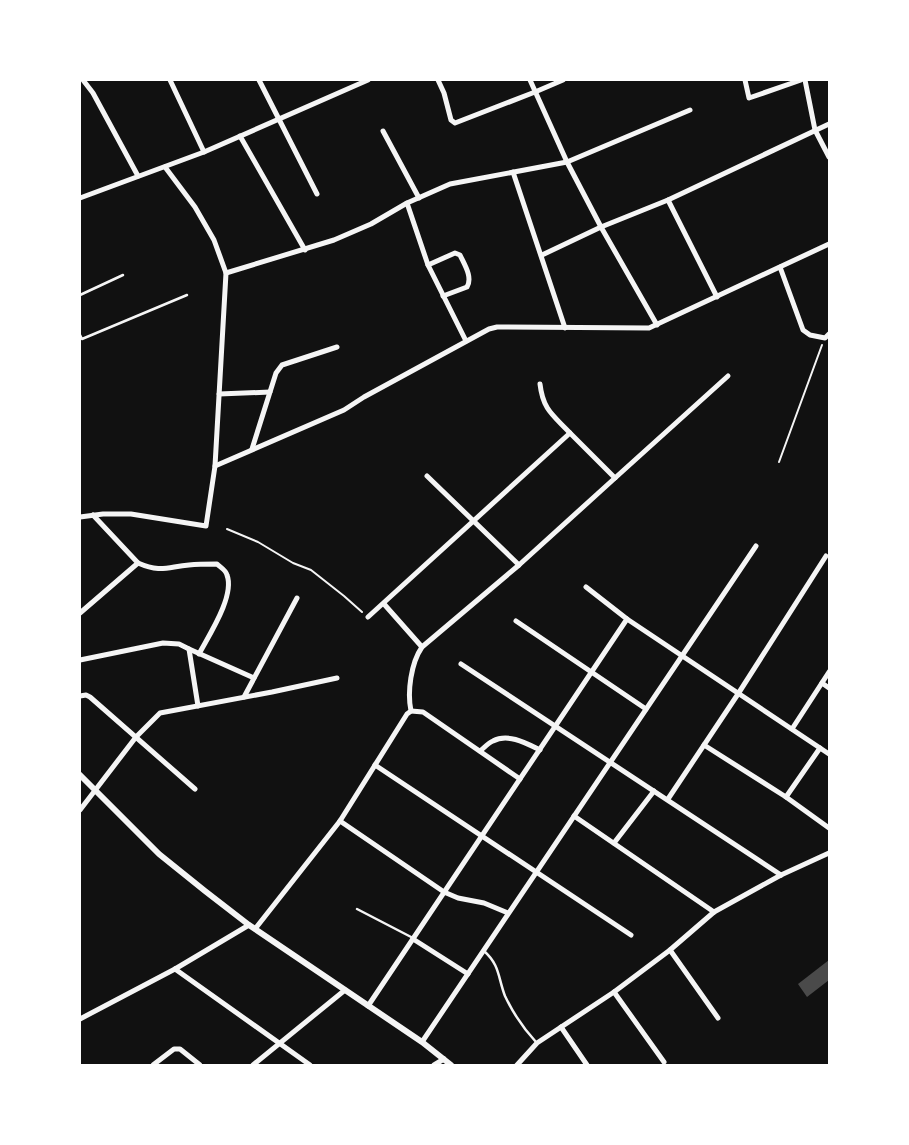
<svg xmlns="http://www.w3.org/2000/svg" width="909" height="1145" font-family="Rubik,sans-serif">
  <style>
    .building { fill: #4a4a4a }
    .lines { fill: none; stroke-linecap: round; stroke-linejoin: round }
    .path { stroke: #f5f5f5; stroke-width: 2 }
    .service { stroke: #f5f5f5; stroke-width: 2.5 }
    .minor { stroke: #f5f5f5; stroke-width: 5 }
    .tertiary { stroke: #f5f5f5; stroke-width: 6 }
  </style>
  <rect width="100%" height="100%" fill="#111"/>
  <path class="building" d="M829,960V980L807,997L798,984Z"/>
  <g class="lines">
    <g class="path">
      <path d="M779,462L822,345"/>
      <path d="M227,529L258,542L293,563L311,570L344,596L362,612"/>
    </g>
    <g class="service">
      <path d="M80,295L123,275"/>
      <path d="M80,335L82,339L187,295"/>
      <path d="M357,909L413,938"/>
      <path d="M484,951C500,965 498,978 505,996C513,1013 524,1029 536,1042"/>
    </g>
    <g class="minor">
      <path d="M83,80L93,93L138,176"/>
      <path d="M170,80L204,152"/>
      <path d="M259,80L317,194"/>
      <path d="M438,80L444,93L451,120L455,123L535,92L563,80"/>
      <path d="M530,80L567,162L601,227L657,325"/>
      <path d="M745,80L749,98L801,80"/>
      <path d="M805,80L815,130L829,157"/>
      <path d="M383,131L419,198"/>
      <path d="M240,136L305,250"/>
      <path d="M513,172L565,328"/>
      <path d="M80,198L204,152L368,80"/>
      <path d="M668,200L717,297"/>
      <path d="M407,203L428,265L466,341"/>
      <path d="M542,255L601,227L668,200L829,124"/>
      <path d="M428,265L455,253L460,255C464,264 473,277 467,287L443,296"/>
      <path d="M780,267L803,330L810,335L825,338L829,334"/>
      <path d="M226,273L334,240L371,224L407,203L450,184L567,162L690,110"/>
      <path d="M540,384C543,410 553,415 570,433"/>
      <path d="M219,394L270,392"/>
      <path d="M252,449L276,373L282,365L337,347"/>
      <path d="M215,466L344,410L364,397L489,329L497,327L649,328L829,244"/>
      <path d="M427,476L519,565"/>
      <path d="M615,478L728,376"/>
      <path d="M93,515L138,563C161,573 167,567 189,565C198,564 207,564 217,564C220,567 226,570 227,575C235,596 209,635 199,654"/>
      <path d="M80,517L103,514H131L206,526L215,466L226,273L214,240L195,207L165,167"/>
      <path d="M384,604L422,647"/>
      <path d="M80,613L138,563"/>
      <path d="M627,619L829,754"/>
      <path d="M516,621L646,709"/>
      <path d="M189,649L254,678"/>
      <path d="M80,660L163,643L179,644L189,649L198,706"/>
      <path d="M461,664L781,875"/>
      <path d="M822,683L829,688"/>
      <path d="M80,696L86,695L90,697L195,789"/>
      <path d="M244,697L297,598"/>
      <path d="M411,711L423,712L520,779"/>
      <path d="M792,729L829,672"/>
      <path d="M704,745L786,797L829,828"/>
      <path d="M480,751C484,748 488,743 493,741C508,733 526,743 540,750"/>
      <path d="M375,765L631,935"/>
      <path d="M786,797L820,748"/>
      <path d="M668,799L738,694L826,556"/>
      <path d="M80,810L136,737L160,713L272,692L337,678"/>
      <path d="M574,816L714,912"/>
      <path d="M340,821L444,892L458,898L484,903L508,913"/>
      <path d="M614,843L654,791"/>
      <path d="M255,929L340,821L407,714L411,711C407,692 411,663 422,647L519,565L615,478L570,433L368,617"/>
      <path d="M413,939L468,974"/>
      <path d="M670,950L718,1018"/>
      <path d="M175,969L310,1065"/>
      <path d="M614,992L664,1062"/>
      <path d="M368,1006L627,619L586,587"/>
      <path d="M80,1019L175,969L249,925"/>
      <path d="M561,1027L587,1065"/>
      <path d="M422,1042L756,546"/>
      <path d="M153,1065L174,1049H180L200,1065"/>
      <path d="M253,1065L345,990"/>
      <path d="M434,1065L444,1059"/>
      <path d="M517,1065L537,1043L614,992L670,950L714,912L781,875L829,853"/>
    </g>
    <path class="tertiary" d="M80,775L159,854L205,891L249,925L422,1042L451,1065"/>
  </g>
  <rect width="909" height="1145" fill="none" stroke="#ffffff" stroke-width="162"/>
</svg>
